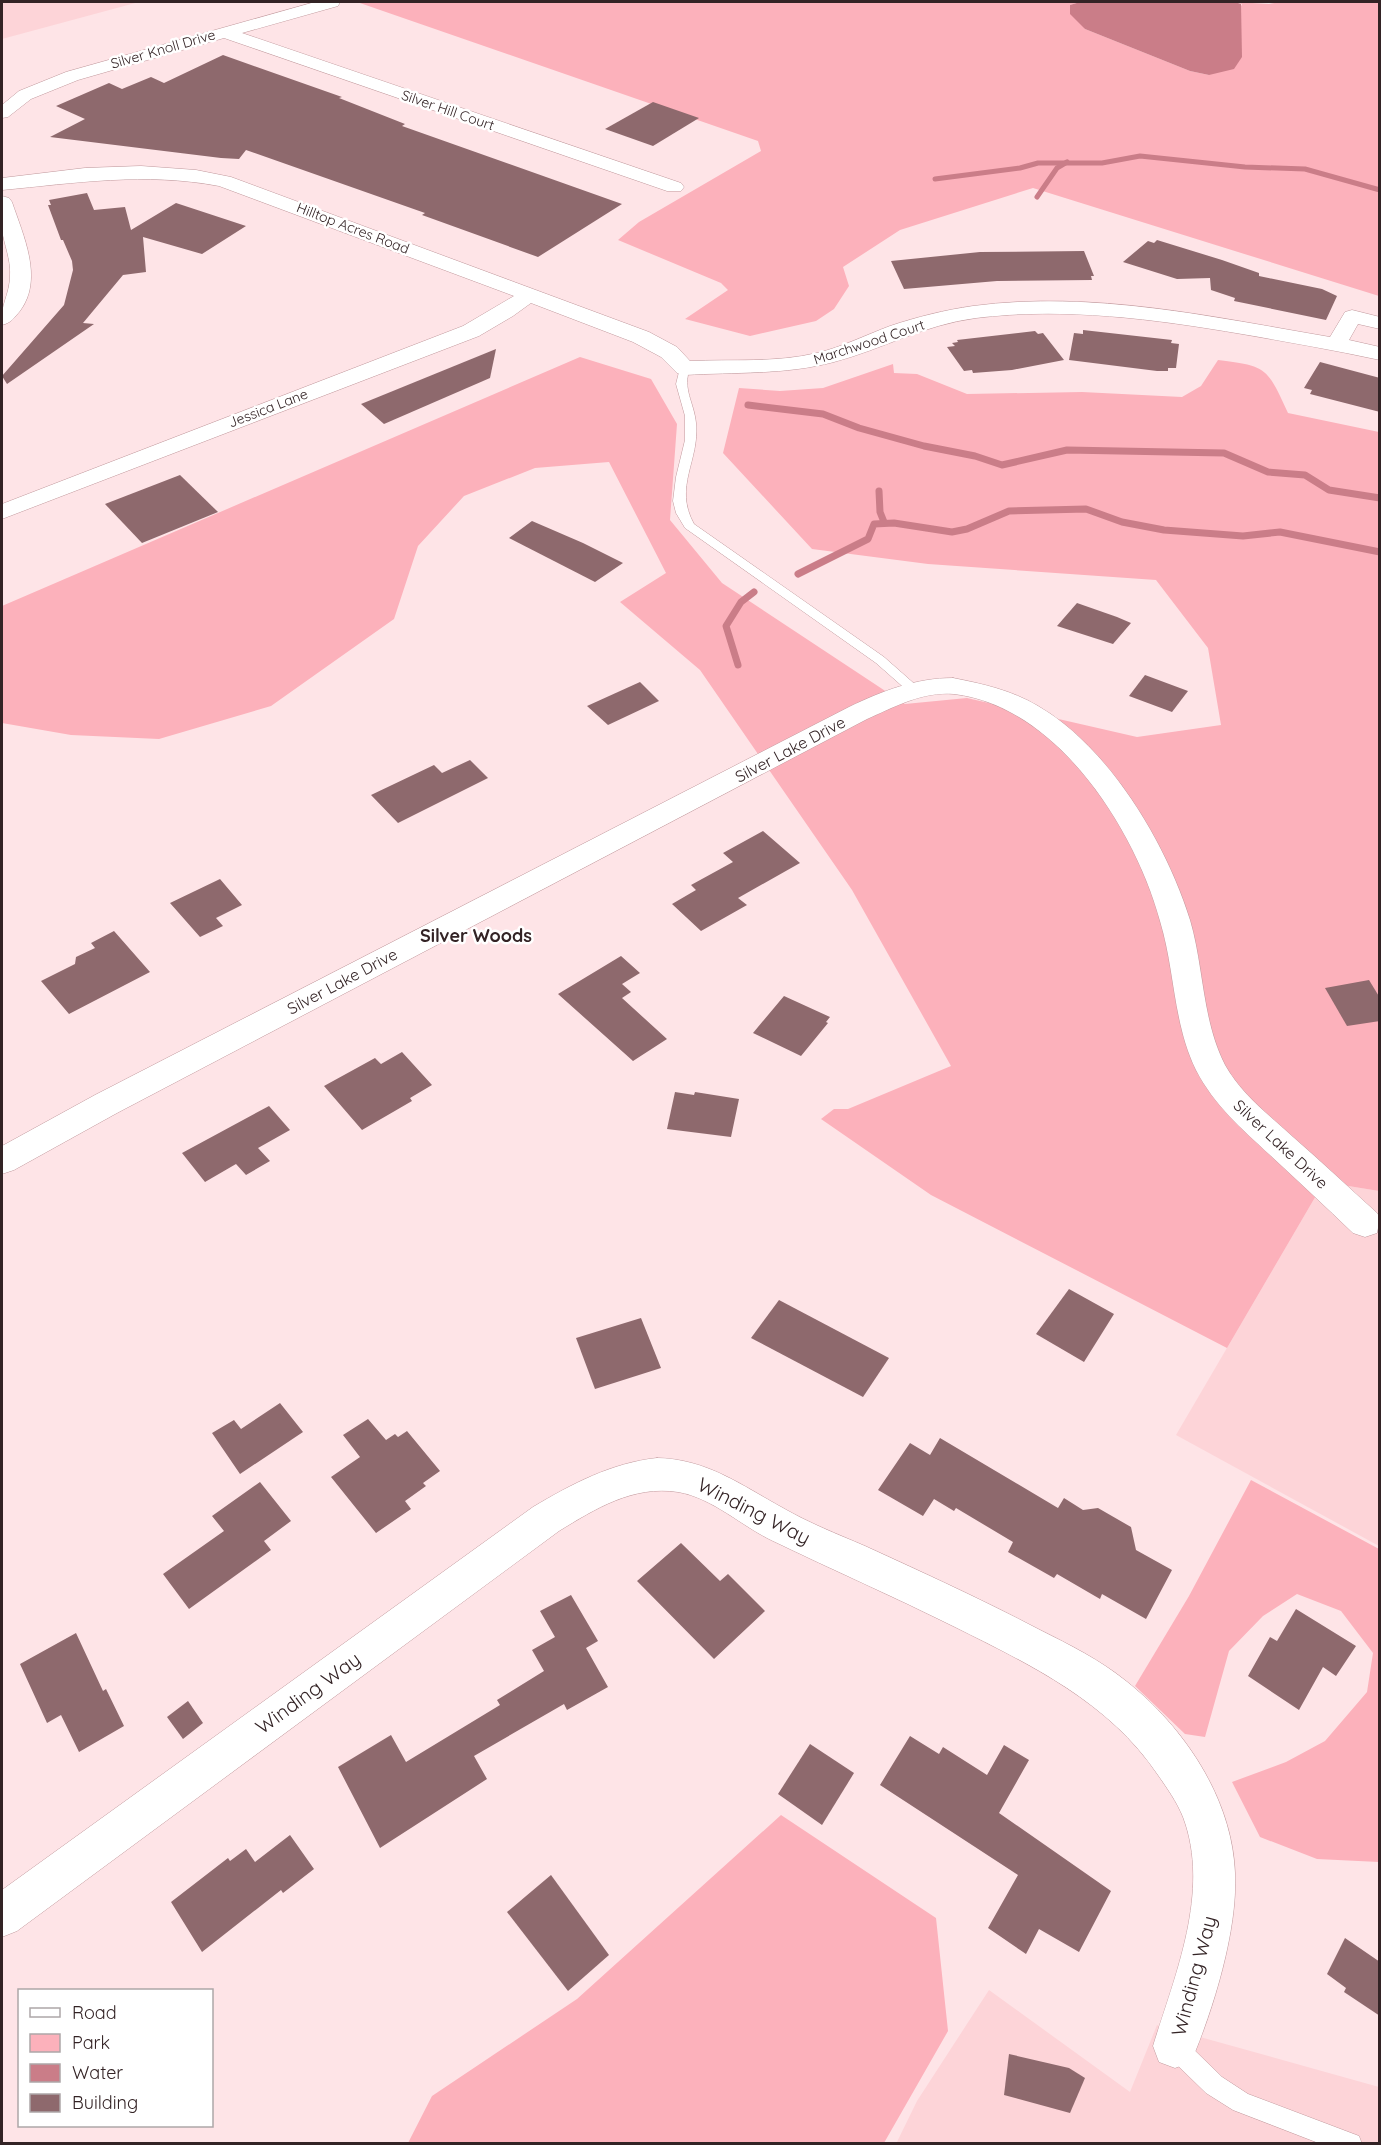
<svg xmlns="http://www.w3.org/2000/svg" width="1381" height="2145" font-family="Quicksand,sans-serif">
  <style>
    .built { fill: #fdd4d8 }
    .green { fill: #fcb1bb }
    .water { fill: #ca7d88 }
    .lines { fill: none; stroke-linecap: round; stroke-linejoin: round }
    .stream-far1 { stroke: #ca7d88; stroke-width: 5 }
    .stream { stroke: #ca7d88; stroke-width: 7 }
    .building { fill: #8e696d }
    .service-casing { stroke: #c1999d; stroke-width: 1 }
    .minor-casing { stroke: #c1999d; stroke-width: 1 }
    .service { fill: #fff; fill-rule: evenodd }
    .minor { fill: #fff; fill-rule: evenodd }
    .labels { text-anchor: middle; stroke-width: 5; stroke-linejoin: round; paint-order: stroke }
    .far-street-label { font-size: 14px; fill: #332325; stroke: #fff }
    .street-label { font-size: 16px; fill: #332325; stroke: #fff }
    .neighbourhood-label { font-size: 18px; font-weight: bold; fill: #332325; stroke: #fff }
    .near-street-label { font-size: 20px; fill: #332325; stroke: #fff }
  </style>
  <rect width="100%" height="100%" fill="#fee4e7"/>
  <g class="built">
    <path d="M2,2H139L2,39Z"/>
    <path d="M1324,1182L1379,1191V1546L1176,1435Z"/>
    <path d="M989,1990L1130,2092L1157,2025L1379,2087V2143L896,2144L917,2101Z"/>
  </g>
  <g class="green">
    <path d="M357,2H1080L1070,5L1085,29L1190,71L1209,75L1242,4L1235,2L1269,4L1280,2H1379V296L1033,188L900,230L843,267L849,286L834,309L816,321L750,336L685,319L728,290L721,283L618,240L639,222L761,151L758,141Z"/>
    <path d="M580,357L651,379L677,424L670,520L722,583L905,704L967,698L1137,737L1221,725L1208,648L1156,580L928,564L812,549L723,453L739,388L780,391L823,388L893,364L894,373L917,374L967,394L1082,392L1182,397L1201,386L1218,360C1268,366 1267,368 1288,413L1379,432V1191L1324,1182L1227,1348L931,1195L821,1119L834,1109H848L951,1066L852,890L700,670L620,602L666,573L609,462L535,468L464,496L418,546L394,619L271,706L159,739L71,735L2,723V606Z"/>
    <path d="M1251,1480L1379,1549V1862L1317,1859L1260,1837L1232,1782L1286,1762L1325,1741L1367,1692L1373,1653L1341,1611L1297,1594L1263,1616L1229,1651L1205,1737L1185,1734L1135,1686L1189,1596Z"/>
    <path d="M781,1815L936,1918L948,2031L884,2143H408L432,2096L577,1999Z"/>
  </g>
  <path class="water" d="M1080,2H1235L1241,4L1242,57L1234,69L1209,75L1190,71L1085,29L1070,14V5Z"/>
  <g class="lines">
    <g class="stream-far1">
      <path d="M935,179L1020,168L1038,163H1102L1140,156L1245,167L1305,169L1380,190"/>
      <path d="M1037,197L1057,168L1067,162"/>
    </g>
    <g class="stream">
      <path d="M748,405L823,414L859,428L924,446L975,456L1002,465L1067,450L1224,453L1268,472L1305,475L1329,490L1380,498"/>
      <path d="M879,491L880,512L884,522"/>
      <path d="M798,574L868,539L874,524L894,523L952,532L967,529L1009,511L1086,509L1122,522L1164,530L1243,536L1280,532L1380,552"/>
      <path d="M738,665L726,626L741,602L754,592"/>
    </g>
  </g>
  <g class="building">
    <path d="M223,55L342,97L339,98L405,124L402,126L622,204L538,257L422,215L425,213L246,150L239,159L221,158L50,137L85,119L56,106L109,83L122,89L151,77L164,83Z"/>
    <path d="M653,102L699,118L653,146L605,129Z"/>
    <path d="M87,193L94,210L125,207L131,230L176,203L246,226L202,254L143,237L146,272L123,275L83,323L94,324L7,384L2,376L64,305L73,270L72,261L63,240H61L48,205H51L49,200Z"/>
    <path d="M1157,240L1222,260L1259,273V276L1322,289L1337,296L1326,320L1234,301L1235,298L1211,290L1210,278L1177,279L1123,262L1148,241L1154,243Z"/>
    <path d="M1084,251L1094,276H1091L1092,280L997,281L904,289L891,261L980,252Z"/>
    <path d="M1083,330L1172,340L1171,343L1179,344L1176,368H1168V371H1157L1069,360L1074,333L1083,334Z"/>
    <path d="M1035,331L1038,334L1043,333L1064,360L1012,370L973,373L972,370L964,371L947,347L955,346L952,343L958,342L957,340Z"/>
    <path d="M496,349L490,378L384,424L361,404Z"/>
    <path d="M1320,362L1380,378V412L1310,394L1312,390L1304,388Z"/>
    <path d="M180,475L218,512L142,543L105,504Z"/>
    <path d="M532,521L583,543L623,563L595,582L509,538Z"/>
    <path d="M1077,603L1117,617L1131,623L1113,644L1057,626Z"/>
    <path d="M1145,675L1188,691L1172,712L1129,696Z"/>
    <path d="M640,682L659,701L608,725L587,706Z"/>
    <path d="M470,760L488,778L398,823L371,795L434,765L442,773Z"/>
    <path d="M763,831L800,863L738,898L747,905L701,931L672,904L696,890L691,885L733,862L723,853Z"/>
    <path d="M220,879L242,905L216,918L223,926L200,937L170,903Z"/>
    <path d="M114,931L150,972L69,1014L41,981L75,964L76,957L95,948L91,943Z"/>
    <path d="M621,956L640,973L622,984L631,992L622,998L667,1039L633,1061L558,994Z"/>
    <path d="M1369,980L1380,998V1021L1347,1026L1325,988Z"/>
    <path d="M784,996L830,1017L826,1022L828,1023L801,1056L753,1033Z"/>
    <path d="M402,1052L432,1085L410,1098L412,1101L362,1130L324,1086L375,1058L381,1064Z"/>
    <path d="M675,1092L694,1095L695,1092L739,1099L731,1137L667,1129Z"/>
    <path d="M269,1106L290,1130L258,1148L270,1161L246,1175L236,1164L205,1182L182,1153Z"/>
    <path d="M1069,1289L1114,1314L1084,1362L1036,1334Z"/>
    <path d="M779,1300L889,1358L863,1397L751,1338Z"/>
    <path d="M641,1318L661,1368L595,1389L576,1338Z"/>
    <path d="M280,1403L303,1432L240,1474L212,1433L234,1420L241,1429Z"/>
    <path d="M368,1419L386,1440L395,1434L398,1437L407,1431L440,1471L423,1483L426,1486L405,1501L411,1509L376,1533L331,1477L360,1457L343,1435Z"/>
    <path d="M940,1438L1058,1508L1064,1498L1083,1510L1098,1508L1131,1527L1136,1550L1172,1570L1146,1619L1102,1594L1100,1599L1057,1574L1054,1578L1008,1552L1013,1542L956,1508L954,1511L934,1499L923,1516L878,1490L910,1443L930,1455Z"/>
    <path d="M260,1482L291,1521L264,1541L271,1550L189,1609L163,1574L224,1531L212,1516Z"/>
    <path d="M681,1543L720,1581L728,1574L765,1611L714,1659L637,1581Z"/>
    <path d="M571,1595L598,1641L586,1648L608,1687L567,1710L564,1704L474,1756L487,1779L380,1848L338,1767L391,1735L406,1762L500,1705L497,1700L544,1671L532,1650L555,1637L540,1611Z"/>
    <path d="M1296,1609L1356,1646L1336,1676L1323,1667L1299,1710L1248,1676L1270,1637L1277,1641Z"/>
    <path d="M76,1633L103,1691L106,1689L124,1726L79,1752L61,1715L47,1723L20,1664Z"/>
    <path d="M188,1701L203,1723L183,1739L167,1717Z"/>
    <path d="M910,1736L939,1754L943,1747L987,1775L1004,1745L1029,1760L999,1813L1111,1891L1079,1952L1039,1929L1026,1954L988,1928L1018,1875L880,1785Z"/>
    <path d="M810,1744L854,1773L822,1825L778,1794Z"/>
    <path d="M290,1835L314,1869L283,1893L281,1890L202,1952L171,1902L228,1858L230,1861L246,1849L255,1862Z"/>
    <path d="M551,1875L609,1955L568,1991L507,1912Z"/>
    <path d="M1345,1938L1380,1962V2016L1344,1992L1346,1988L1327,1974Z"/>
    <path d="M1009,2054L1069,2068L1085,2078L1070,2113L1004,2095Z"/>
  </g>
  <g class="lines">
    <g class="service-casing">
      <g id="service">
        <path d="M685,365L690,368C682,389 694,402 696,423C700,461 673,486 694,524L884,657L918,687L920,690L918,693H910L876,663L685,528L676,513L673,501L676,477L685,440V416L676,384L680,368Z"/>
        <path d="M1177,2038L1185,2041L1222,2077L1248,2094L1359,2136L1362,2144H1321L1233,2110L1206,2093L1169,2057L1166,2049L1169,2041Z"/>
      </g>
    </g>
    <g class="minor-casing">
      <g id="minor">
        <path d="M315,2H340L338,6L242,33L681,183L684,187L681,191H667L224,38L78,80L31,99L8,117L2,118V105L19,91L66,72Z"/>
        <path d="M141,166L196,170L231,177L649,332L677,347L690,361C732,359 776,363 817,353C842,347 866,335 890,326C917,317 945,310 973,306C1093,290 1212,317 1330,337L1345,312L1352,310L1380,317V329L1358,324L1349,340L1380,347V360C1334,350 1288,342 1242,334C1154,319 1065,307 976,318C923,325 883,349 834,362C785,375 735,372 685,375L677,373L661,357L633,342L531,303L513,316L479,336L2,519V504L463,326L514,296L219,186C145,172 76,183 2,190V178L85,168Z"/>
        <path d="M2,196L9,198L12,202C23,235 44,279 20,311C14,318 11,323 2,325C0,304 10,295 10,275C11,259 4,245 2,229C0,219 1,206 2,196Z"/>
        <path d="M953,678C983,684 1011,690 1038,706C1109,747 1166,843 1190,920C1204,968 1202,1020 1225,1065C1241,1094 1269,1115 1293,1137C1322,1162 1349,1188 1377,1213L1380,1218L1377,1233L1365,1237L1353,1233C1326,1207 1298,1181 1270,1155C1242,1129 1214,1105 1196,1070C1173,1023 1175,970 1160,921C1135,829 1057,706 954,694C923,691 894,707 867,719L117,1113L14,1170L2,1174V1146L95,1095L849,707C882,691 916,678 953,678Z"/>
        <path d="M657,1458C707,1459 741,1485 783,1508C809,1523 837,1534 865,1546C924,1573 983,1600 1040,1630C1070,1645 1100,1660 1126,1681C1184,1727 1232,1798 1235,1873C1238,1930 1213,2010 1191,2062L1175,2068L1159,2062L1153,2046C1175,1975 1211,1891 1183,1817C1177,1802 1167,1788 1158,1775C1109,1702 1031,1665 955,1627C895,1597 833,1570 773,1541C741,1526 713,1498 678,1492C633,1485 595,1509 559,1531L17,1931L2,1937V1890L533,1507C572,1484 611,1463 657,1458Z"/>
      </g>
    </g>
    <use href="#service" class="service"/>
    <use href="#minor" class="minor"/>
  </g>
  <g class="labels">
    <g class="far-street-label">
      <text transform="translate(163 49) rotate(-16)" y="5">Silver Knoll Drive</text>
      <text transform="translate(448 110) rotate(19)" y="5">Silver Hill Court</text>
      <text transform="translate(353 228) rotate(21)" y="5">Hilltop Acres Road</text>
      <text transform="translate(869 342) rotate(-18)" y="5">Marchwood Court</text>
      <text transform="translate(268 408) rotate(-21)" y="5">Jessica Lane</text>
    </g>
    <g class="street-label">
      <text transform="translate(790 749) rotate(-28)" y="6">Silver Lake Drive</text>
      <text transform="translate(342 981) rotate(-28)" y="6">Silver Lake Drive</text>
      <text transform="translate(1281 1144) rotate(43)" y="6">Silver Lake Drive</text>
    </g>
    <g class="neighbourhood-label">
      <text x="476" y="942">Silver Woods</text>
    </g>
    <g class="near-street-label">
      <text transform="translate(754 1511) rotate(27)" y="7">Winding Way</text>
      <text transform="translate(308 1693) rotate(-36)" y="7">Winding Way</text>
      <text transform="translate(1194 1976) rotate(-75)" y="7">Winding Way</text>
    </g>
  </g>
  <rect width="1381" height="2145" fill="none" stroke="#332325" stroke-width="6"/>
  <rect x="18" y="1989" width="195" height="138" fill="#ffffff" stroke="#ada7a8" stroke-width="1.5"/>
  <rect x="30" y="2008" width="30" height="9" fill="#ffffff" stroke="#ada7a8" stroke-width="1.5"/>
  <text x="72" y="2019" font-size="18" fill="#332325">Road</text>
  <rect x="30" y="2034" width="30" height="18" fill="#fcb1bb" stroke="#ada7a8" stroke-width="1.5"/>
  <text x="72" y="2049" font-size="18" fill="#332325">Park</text>
  <rect x="30" y="2064" width="30" height="18" fill="#ca7d88" stroke="#ada7a8" stroke-width="1.5"/>
  <text x="72" y="2079" font-size="18" fill="#332325">Water</text>
  <rect x="30" y="2094" width="30" height="18" fill="#8e696d" stroke="#ada7a8" stroke-width="1.5"/>
  <text x="72" y="2109" font-size="18" fill="#332325">Building</text>
</svg>
